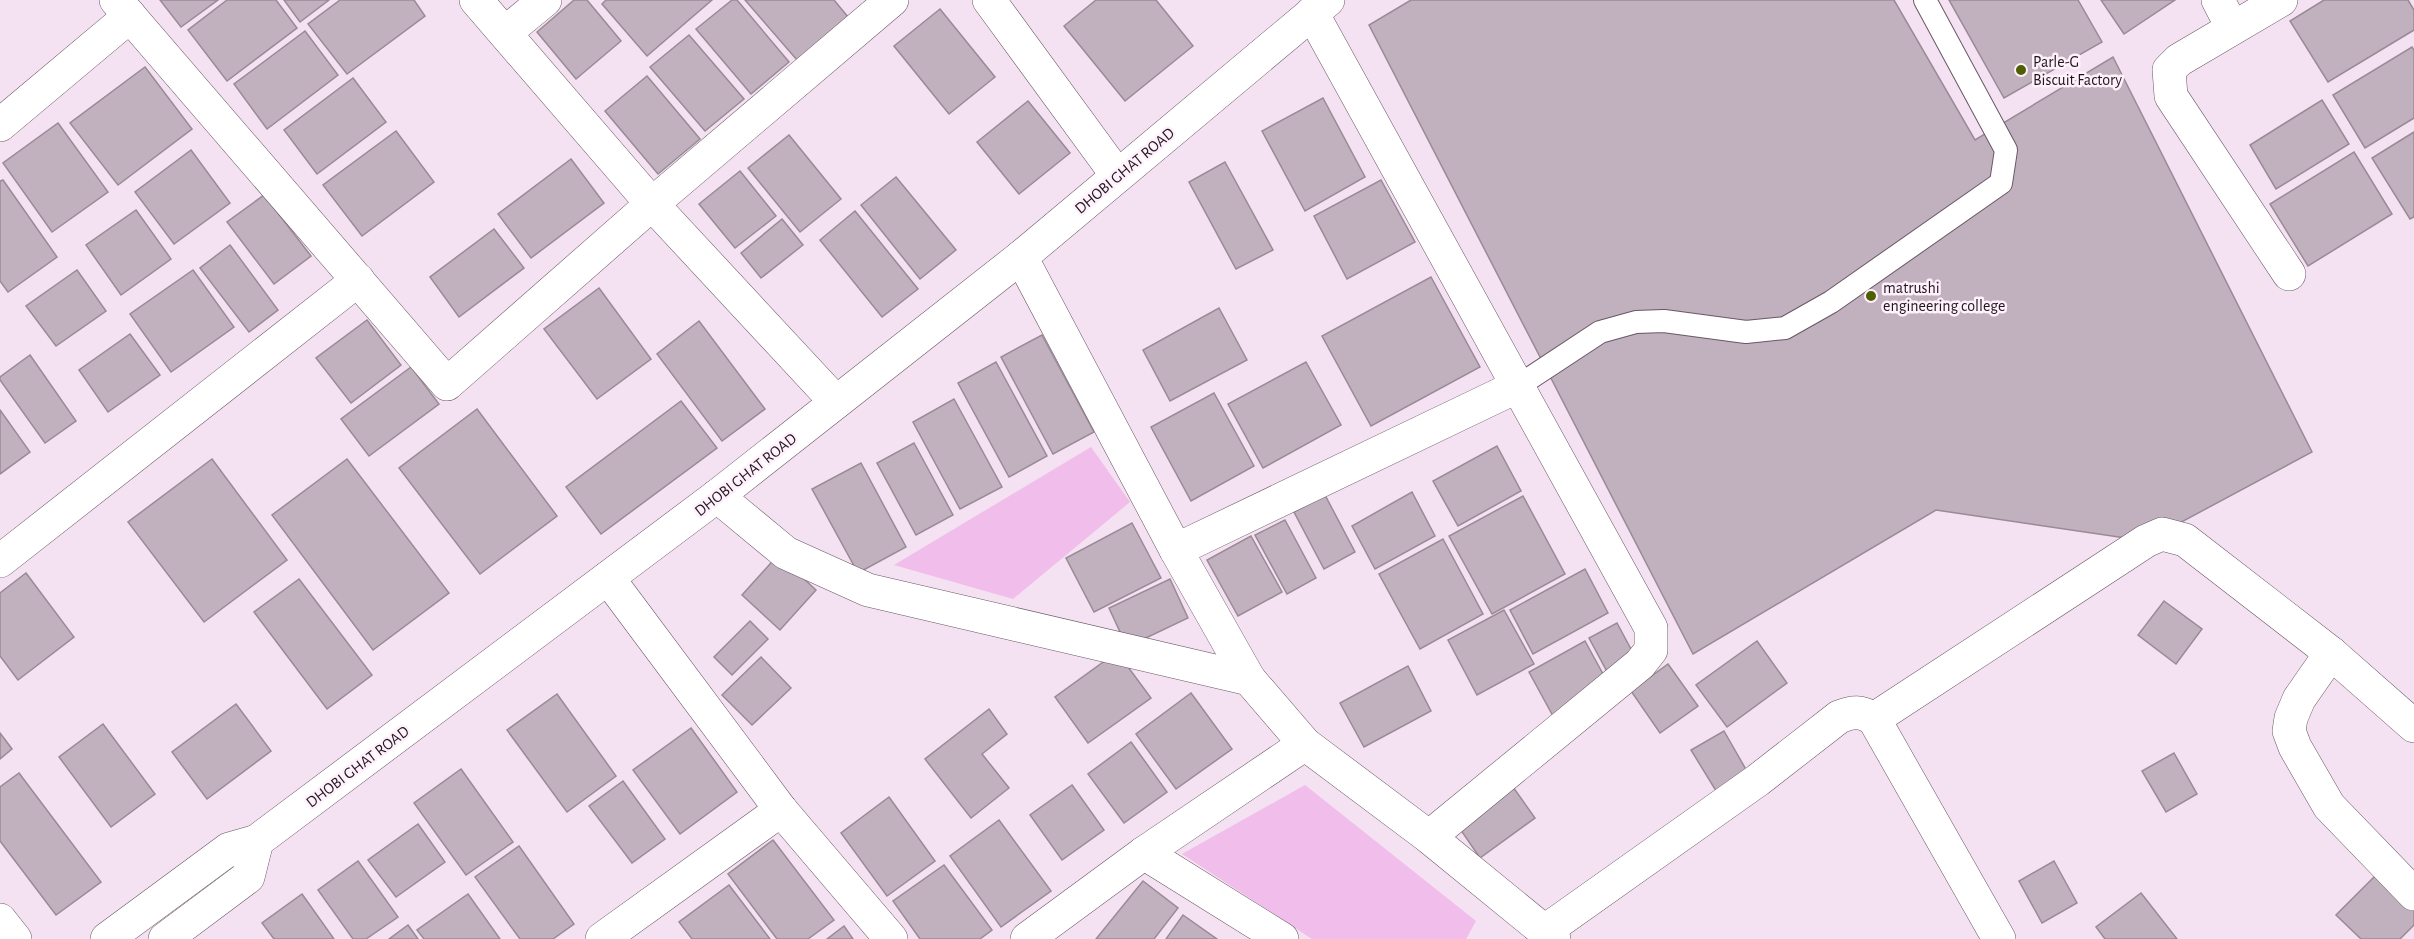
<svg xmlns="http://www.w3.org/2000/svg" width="2414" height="939" font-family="'Alegreya Sans',sans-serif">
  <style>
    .green { fill: #f1bdea }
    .building { fill: #c1b0be; stroke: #9a8997; stroke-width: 1.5 }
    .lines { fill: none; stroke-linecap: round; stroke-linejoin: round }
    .service-casing { stroke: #685865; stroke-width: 24 }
    .minor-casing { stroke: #685865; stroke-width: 34 }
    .secondary-casing { stroke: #685865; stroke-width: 34 }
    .service { stroke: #fff; stroke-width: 22 }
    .minor { stroke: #fff; stroke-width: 33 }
    .secondary { stroke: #fff; stroke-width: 33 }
    .poi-dot { fill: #4e5f02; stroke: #fff0fc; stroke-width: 2 }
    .labels { text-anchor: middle; stroke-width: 5; stroke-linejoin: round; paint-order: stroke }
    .poi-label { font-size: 16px; fill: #1e181d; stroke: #fff0fc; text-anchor: start }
    .street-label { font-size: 16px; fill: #1e181d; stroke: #fff0fc }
  </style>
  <rect width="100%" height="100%" fill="#f4e1f1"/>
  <g class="green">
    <path d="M1091,447L1130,502L1013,599L894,565Z"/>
    <path d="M1305,785L1476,921L1466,939H1312L1182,854Z"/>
  </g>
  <g class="building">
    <path d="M160,0H218L181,27Z"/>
    <path d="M227,0H276L297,28L227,81L188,30Z"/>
    <path d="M284,0H329L300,22Z"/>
    <path d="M340,0H414L425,16L347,74L308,24Z"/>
    <path d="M574,0H587L621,41L576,79L537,32Z"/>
    <path d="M606,0H712L647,56L602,4Z"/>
    <path d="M732,0H737L789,62L751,94L696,29Z"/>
    <path d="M745,0H834L848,17L797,60Z"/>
    <path d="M1096,0H1156L1193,46L1125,101L1064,26Z"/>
    <path d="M1411,0H1894L1975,140L2113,57L2312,452L2146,541L1936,510L1693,654L1369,25Z"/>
    <path d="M1949,0H2078L2102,42L2004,98Z"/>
    <path d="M2101,0H2175L2124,34Z"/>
    <path d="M2324,0H2408L2414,10V30L2328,82L2290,21Z"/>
    <path d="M940,9L995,77L949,114L894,46Z"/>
    <path d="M305,31L338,75L267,129L234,84Z"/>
    <path d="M689,35L744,99L705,131L650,67Z"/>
    <path d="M2412,47L2414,50V118L2365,148L2333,95Z"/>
    <path d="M145,67L192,129L118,185L70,123Z"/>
    <path d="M647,76L700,139L658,174L605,111Z"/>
    <path d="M353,78L386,122L317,174L284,130Z"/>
    <path d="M1323,98L1365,177L1305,211L1262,131Z"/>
    <path d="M2322,100L2349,144L2276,189L2250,145Z"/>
    <path d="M1028,101L1070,153L1019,194L977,142Z"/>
    <path d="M58,123L108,192L52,232L3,163Z"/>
    <path d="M396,131L434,182L362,236L323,185Z"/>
    <path d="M2414,132V217L2410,219L2372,158Z"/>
    <path d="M789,135L841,199L800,232L748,168Z"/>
    <path d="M191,150L230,203L174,244L135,192Z"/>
    <path d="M2354,152L2392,214L2308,266L2270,204Z"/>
    <path d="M571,159L604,203L531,258L498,214Z"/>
    <path d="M1225,162L1273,250L1236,269L1189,182Z"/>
    <path d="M740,171L776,216L735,248L699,204Z"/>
    <path d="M896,177L956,250L920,279L861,205Z"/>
    <path d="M3,180L57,257L8,292L0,281V181Z"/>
    <path d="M1381,180L1415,242L1347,279L1314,216Z"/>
    <path d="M264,195L311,256L274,284L227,222Z"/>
    <path d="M136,210L171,259L121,295L86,245Z"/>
    <path d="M855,211L918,289L882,317L820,240Z"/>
    <path d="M782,219L803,245L761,278L741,253Z"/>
    <path d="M494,229L524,268L459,317L430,277Z"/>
    <path d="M230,245L278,310L249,332L200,268Z"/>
    <path d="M77,270L106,311L56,346L26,306Z"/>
    <path d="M193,270L234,327L171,372L130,314Z"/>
    <path d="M1431,277L1480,367L1371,426L1322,336Z"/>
    <path d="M599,288L651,359L597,399L544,329Z"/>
    <path d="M1219,308L1247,360L1170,401L1143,350Z"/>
    <path d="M367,320L401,365L351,403L316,358Z"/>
    <path d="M699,321L765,409L722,441L657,354Z"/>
    <path d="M130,334L160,375L108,412L79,370Z"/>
    <path d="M1042,335L1094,432L1053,454L1001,357Z"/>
    <path d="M30,355L76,421L45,443L0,380V377Z"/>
    <path d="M996,362L1047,456L1009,477L958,383Z"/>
    <path d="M1306,362L1341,425L1263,468L1228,404Z"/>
    <path d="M411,367L439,404L369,456L341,419Z"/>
    <path d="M1214,393L1254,466L1191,501L1151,427Z"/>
    <path d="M954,399L1002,487L960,509L913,422Z"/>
    <path d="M681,401L717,448L601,534L566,487Z"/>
    <path d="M477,409L557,516L480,574L399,468Z"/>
    <path d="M0,410L30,452L0,474Z"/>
    <path d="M914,443L953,515L916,535L877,463Z"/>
    <path d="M1497,446L1521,491L1458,526L1433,481Z"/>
    <path d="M212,459L287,560L204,622L128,522Z"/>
    <path d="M347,459L449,593L373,650L272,515Z"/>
    <path d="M861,463L906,547L858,573L812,489Z"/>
    <path d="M1412,492L1435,536L1375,569L1352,526Z"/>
    <path d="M1325,495L1355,552L1324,569L1294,512Z"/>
    <path d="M1523,496L1565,574L1492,614L1449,536Z"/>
    <path d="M1285,520L1316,578L1287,594L1255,535Z"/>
    <path d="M1132,523L1161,578L1094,612L1066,558Z"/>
    <path d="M1251,536L1282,592L1238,616L1207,560Z"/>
    <path d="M1443,539L1483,614L1420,649L1379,574Z"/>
    <path d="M778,555L816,590L780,630L742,595Z"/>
    <path d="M1585,569L1608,613L1533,654L1510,610Z"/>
    <path d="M26,573L74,637L18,680L0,656V593Z"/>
    <path d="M299,579L372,675L327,709L254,612Z"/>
    <path d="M1170,579L1188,618L1127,647L1109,608Z"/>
    <path d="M2164,601L2202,629L2176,664L2138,635Z"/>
    <path d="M1504,610L1534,664L1477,695L1448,640Z"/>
    <path d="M750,621L768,639L732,675L714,657Z"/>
    <path d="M1617,623L1639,664L1611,679L1589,638Z"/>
    <path d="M1585,641L1609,685L1553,716L1529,672Z"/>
    <path d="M1757,641L1787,683L1727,727L1696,685Z"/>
    <path d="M1117,652L1151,698L1088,743L1055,697Z"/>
    <path d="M761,657L791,688L752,725L722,695Z"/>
    <path d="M1668,664L1698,706L1660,733L1631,691Z"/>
    <path d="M1408,666L1431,711L1364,747L1340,703Z"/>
    <path d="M1191,693L1232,749L1176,789L1136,734Z"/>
    <path d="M557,694L616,776L567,812L507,730Z"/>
    <path d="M236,704L271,751L207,799L172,752Z"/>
    <path d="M989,709L1007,734L982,754L1009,788L971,818L925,759Z"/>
    <path d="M103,724L155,794L111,827L59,757Z"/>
    <path d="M691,728L737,792L680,834L633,770Z"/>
    <path d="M1724,731L1752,780L1721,799L1691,750Z"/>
    <path d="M0,733L12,749L0,759Z"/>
    <path d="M1131,742L1167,792L1124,823L1088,774Z"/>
    <path d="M2174,753L2197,794L2166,812L2142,771Z"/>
    <path d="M461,769L513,842L466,875L414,803Z"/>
    <path d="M19,773L101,882L56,915L0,841V787Z"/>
    <path d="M623,781L665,839L632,863L589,806Z"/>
    <path d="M1072,785L1104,830L1062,860L1030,815Z"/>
    <path d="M1513,787L1535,818L1480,858L1458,826Z"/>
    <path d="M889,797L935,861L887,896L841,833Z"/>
    <path d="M999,820L1051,891L1001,927L950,856Z"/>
    <path d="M418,824L445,862L396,897L368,860Z"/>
    <path d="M773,840L834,920L808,939H777L728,874Z"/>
    <path d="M519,846L574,924L553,939H520L475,877Z"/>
    <path d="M358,861L398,917L366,939H353L318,890Z"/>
    <path d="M2054,861L2077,903L2042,923L2019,881Z"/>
    <path d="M944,865L992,930L980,939H920L893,901Z"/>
    <path d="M2378,873L2414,908V925L2400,939H2361L2336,915Z"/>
    <path d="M1143,881L1178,908L1154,939H1096Z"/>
    <path d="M729,885L770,939H692L679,922Z"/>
    <path d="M2141,893L2177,939H2105L2096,927Z"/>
    <path d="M302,894L334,939H274L262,923Z"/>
    <path d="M468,894L500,939H424L417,930Z"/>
    <path d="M1183,915L1217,939H1166Z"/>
    <path d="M408,925L418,939H389Z"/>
    <path d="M844,926L853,939H827Z"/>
  </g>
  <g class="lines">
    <g class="service-casing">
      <path id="service" d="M1518,386L1600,332L1636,322L1664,321L1746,332L1785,328L1831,302L2001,183L2006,150L1925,0"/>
    </g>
    <g class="minor-casing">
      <g id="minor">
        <path d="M116,0L447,384L652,204L892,0"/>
        <path d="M476,0L652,204L836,402"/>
        <path d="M989,0L1117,175"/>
        <path d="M2218,0L2232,27"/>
        <path d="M2281,0L2179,60L2169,70L2171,96L2289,274"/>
        <path d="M1312,13L1651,628V650L1640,664L1429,837"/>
        <path d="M505,33L545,0"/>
        <path d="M0,125L130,16"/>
        <path d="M1021,257L1176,550L1249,679L1305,744L1429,837L1554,939"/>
        <path d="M717,496L786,553L868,590L1249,679"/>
        <path d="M1176,550L1518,386"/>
        <path d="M0,561L358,280"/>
        <path d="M608,578L781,810L891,939"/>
        <path d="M1874,719L2146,541L2162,534L2185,540L2331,653"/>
        <path d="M2414,726L2331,653L2299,699L2291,718L2289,731L2295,747L2329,806L2414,894"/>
        <path d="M1144,853L1282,939"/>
        <path d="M0,920L15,939"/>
        <path d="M1545,931L1758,780L1839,717C1853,711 1861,711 1874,719L1999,939"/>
        <path d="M602,939L781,810"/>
        <path d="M1027,939L1144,853L1305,744"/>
      </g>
    </g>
    <g class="secondary-casing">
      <g id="secondary">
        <path d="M107,939L229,849L257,841"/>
        <path d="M165,939L248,877L257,841L717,496L1021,257L1328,0"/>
      </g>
    </g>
    <use href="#service" class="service"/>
    <use href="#minor" class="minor"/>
    <use href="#secondary" class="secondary"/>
  </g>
  <g class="poi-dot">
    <circle cx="2021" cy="70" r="6"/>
    <circle cx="1871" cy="296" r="6"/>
  </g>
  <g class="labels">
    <g class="poi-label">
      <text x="2033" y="67">Parle-G<tspan x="2033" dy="18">Biscuit Factory</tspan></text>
      <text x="1883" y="293">matrushi<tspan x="1883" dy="18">engineering college</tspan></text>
    </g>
    <g class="street-label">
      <text transform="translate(1124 170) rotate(-40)" y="6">DHOBI GHAT ROAD</text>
      <text transform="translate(745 474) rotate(-38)" y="6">DHOBI GHAT ROAD</text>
      <text transform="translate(357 766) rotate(-37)" y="6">DHOBI GHAT ROAD</text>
    </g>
  </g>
</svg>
